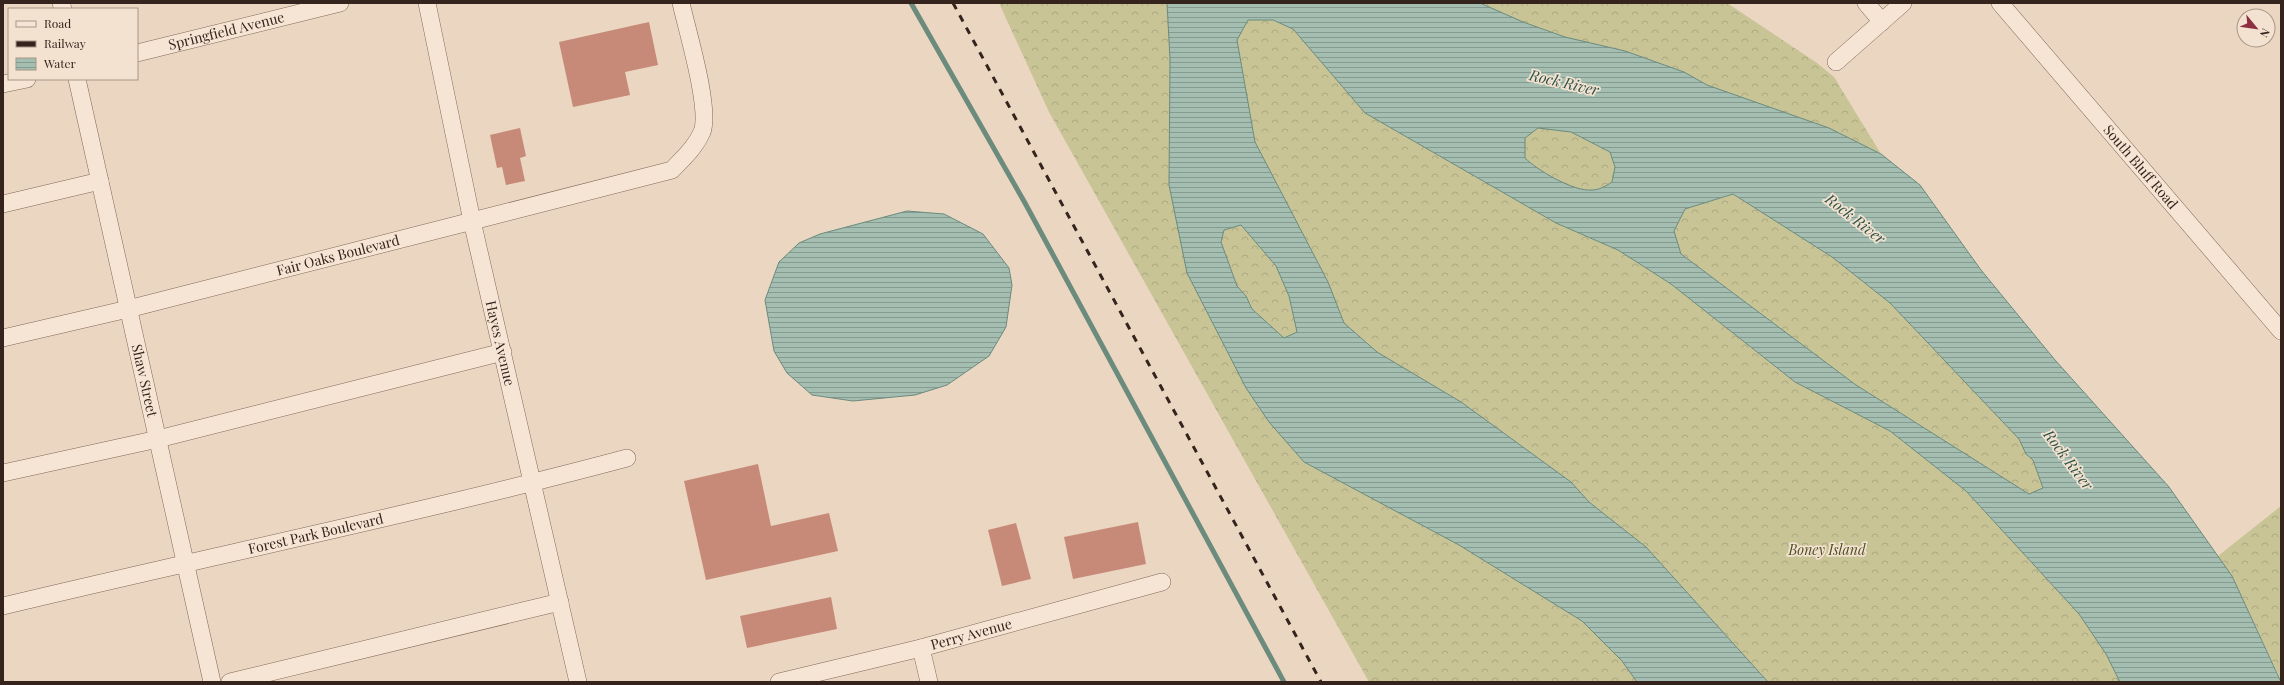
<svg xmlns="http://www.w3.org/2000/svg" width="2284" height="685" font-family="'Playfair Display',serif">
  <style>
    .forest { fill: url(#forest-crowns) }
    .water { fill: url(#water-rules); stroke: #6b8b7d; fill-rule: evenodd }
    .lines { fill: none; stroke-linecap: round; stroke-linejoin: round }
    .stream { stroke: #6b8b7d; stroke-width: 5 }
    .building { fill: #c78a79 }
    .minor-casing { stroke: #83685a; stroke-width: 18 }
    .minor { stroke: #f6e5d4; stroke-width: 17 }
    .rail { stroke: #34241d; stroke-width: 3; stroke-dasharray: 7 7; stroke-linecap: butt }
    .labels { text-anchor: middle; stroke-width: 3.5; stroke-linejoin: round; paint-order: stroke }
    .street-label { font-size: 14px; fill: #34241d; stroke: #f3e2d0 }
    .park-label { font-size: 14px; font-style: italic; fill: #4d4f25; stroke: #f3e2d0 }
    .water-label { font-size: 15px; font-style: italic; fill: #2d5349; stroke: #f3e2d0 }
  </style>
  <defs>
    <pattern id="forest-crowns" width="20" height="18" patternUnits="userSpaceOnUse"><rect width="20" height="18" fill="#c8c496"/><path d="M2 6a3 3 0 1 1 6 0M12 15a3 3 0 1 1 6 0" fill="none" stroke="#aca881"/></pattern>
    <pattern id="water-rules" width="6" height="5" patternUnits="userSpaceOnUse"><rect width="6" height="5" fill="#a4beb1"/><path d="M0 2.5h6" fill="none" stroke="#869a8f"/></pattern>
  </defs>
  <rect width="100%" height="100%" fill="#ebd6c1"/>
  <g class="forest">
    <path d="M999,3H1167L1187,273L1246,388L1269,422L1459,545L1582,621L1622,661L1637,682H1369L1049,112Z"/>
    <path d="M1480,3H1727L1817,63L1834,77L1881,154L1829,128L1707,85L1684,72L1625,51L1565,37L1523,22Z"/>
    <path d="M1248,20H1273L1293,29L1365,113L1556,223L1618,250L1671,284L1795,382L1890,431L1966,491L2079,614L2106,654L2120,682H1768L1646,547L1589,502L1571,482L1461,402L1377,352L1344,323L1328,282L1255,142L1237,40Z"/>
    <path d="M1538,128L1571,132L1611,152L1615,167L1612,183C1606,186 1599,190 1592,190C1573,192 1538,170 1525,159V138Z"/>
    <path d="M1733,194L1832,257L1890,303L2019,439L2026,454L2033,460L2043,488L2029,494L1856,385L1681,254L1674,231L1685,209Z"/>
    <path d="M1241,225L1276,266L1289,296L1297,332L1284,338L1252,309L1246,296L1237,286L1221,242L1223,230Z"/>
    <path d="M2281,506V680L2232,576L2218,556Z"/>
  </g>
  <g class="water">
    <path d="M1167,3H1480L1523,22L1565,37L1625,51L1684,72L1707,85L1829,128L1881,154L1920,185L1981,270L2055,360L2169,487L2232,576L2281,682H2120L2106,654L2079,614L1966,491L1890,431L1795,382L1671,284L1618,250L1556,223L1365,113L1293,29L1273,20H1248L1237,40L1255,142L1328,282L1344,323L1377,352L1461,402L1571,482L1589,502L1646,547L1768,682H1637L1622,661L1582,621L1459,545L1304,462L1269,422L1246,388L1187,273L1169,185L1170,59ZM1538,128L1571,132L1610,152L1615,167L1612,182C1606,186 1599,190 1592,190C1574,192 1537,170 1525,158V138ZM1733,194L1832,257L1890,303L2019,439L2026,454L2033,460L2043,488L2029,494L1856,385L1681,254L1674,231L1685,209ZM1241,225L1276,266L1289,296L1297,332L1284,338L1252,309L1246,296L1237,286L1221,242L1224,230Z"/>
    <path d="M907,211L944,214L983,234L1009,268L1012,285L1006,327L989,356L947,385L915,395L853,401L812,395L787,373L774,351L765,300L779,262L799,243L820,234Z"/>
  </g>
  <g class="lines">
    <path class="stream" d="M911,3L1025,203L1284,682"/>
  </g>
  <g class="building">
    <path d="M649,22L658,65L625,72L630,95L573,107L559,42Z"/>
    <path d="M520,128L526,156L520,158L525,181L506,185L502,167L497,168L490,135Z"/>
    <path d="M758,464L771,526L829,513L838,551L706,580L684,481Z"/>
    <path d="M1138,522L1146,564L1073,579L1064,537Z"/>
    <path d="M1016,523L1031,579L1002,586L988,530Z"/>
    <path d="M831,597L837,629L747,648L740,616Z"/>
  </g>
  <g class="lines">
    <g class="minor-casing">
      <g id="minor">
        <path d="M61,3L63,9"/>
        <path id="s1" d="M427,3L472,221L578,682"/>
        <path d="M1866,3L1882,22"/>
        <path id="s2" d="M2000,3L2281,331"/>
        <path id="s3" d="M137,53L340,3"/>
        <path d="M1836,62L1903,3"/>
        <path id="s4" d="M77,79L212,682"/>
        <path d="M3,84L27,79"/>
        <path d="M3,204L100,181"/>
        <path id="s5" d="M3,338L128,309L672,170C683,158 695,148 702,132C711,109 687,30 681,3"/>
        <path d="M3,473L158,439L503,352"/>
        <path id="s6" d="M3,606C211,556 421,513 627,458"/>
        <path d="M921,648L929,682"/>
        <path d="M230,682L560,602"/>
        <path id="s7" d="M779,682L921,648L1162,582"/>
      </g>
    </g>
    <use href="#minor" class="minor"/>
    <path class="rail" d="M953,3L1321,682"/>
  </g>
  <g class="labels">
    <g class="street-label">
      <text dy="5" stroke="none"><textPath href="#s3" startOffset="92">Springfield Avenue</textPath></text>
      <text dy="5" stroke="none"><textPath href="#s2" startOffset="216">South Bluff Road</textPath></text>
      <text dy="5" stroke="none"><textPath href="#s5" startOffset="345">Fair Oaks Boulevard</textPath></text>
      <text dy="5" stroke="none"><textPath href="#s1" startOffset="348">Hayes Avenue</textPath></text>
      <text dy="5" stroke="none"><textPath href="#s4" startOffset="309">Shaw Street</textPath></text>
      <text dy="5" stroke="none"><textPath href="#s6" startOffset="321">Forest Park Boulevard</textPath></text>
      <text dy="5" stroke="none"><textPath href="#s7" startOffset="198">Perry Avenue</textPath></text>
    </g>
    <g class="park-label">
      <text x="1827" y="555">Boney Island</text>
    </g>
    <g class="water-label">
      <text transform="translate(1564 83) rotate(13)" y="5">Rock River</text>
      <text transform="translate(1855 219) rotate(38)" y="5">Rock River</text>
      <text transform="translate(2068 460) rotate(53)" y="5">Rock River</text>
    </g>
  </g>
  <rect width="2284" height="685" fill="none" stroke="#34241d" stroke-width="8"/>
  <rect x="8" y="8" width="130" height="72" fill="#f3e2d0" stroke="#a79688"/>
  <rect x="16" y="21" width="20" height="6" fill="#f6e5d4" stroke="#a79688"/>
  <text x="44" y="28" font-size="12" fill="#34241d">Road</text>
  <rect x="16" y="41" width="20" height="6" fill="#34241d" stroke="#a79688"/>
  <text x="44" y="48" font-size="12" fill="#34241d">Railway</text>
  <rect x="16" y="58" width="20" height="12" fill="url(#water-rules)" stroke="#a79688"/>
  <text x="44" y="68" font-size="12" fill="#34241d">Water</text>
  <g transform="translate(2256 28) rotate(119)"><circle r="19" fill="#f3e2d0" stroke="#a79688"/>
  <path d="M0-3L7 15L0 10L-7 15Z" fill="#8f2d41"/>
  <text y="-6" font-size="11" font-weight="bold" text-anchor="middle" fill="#34241d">N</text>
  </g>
</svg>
